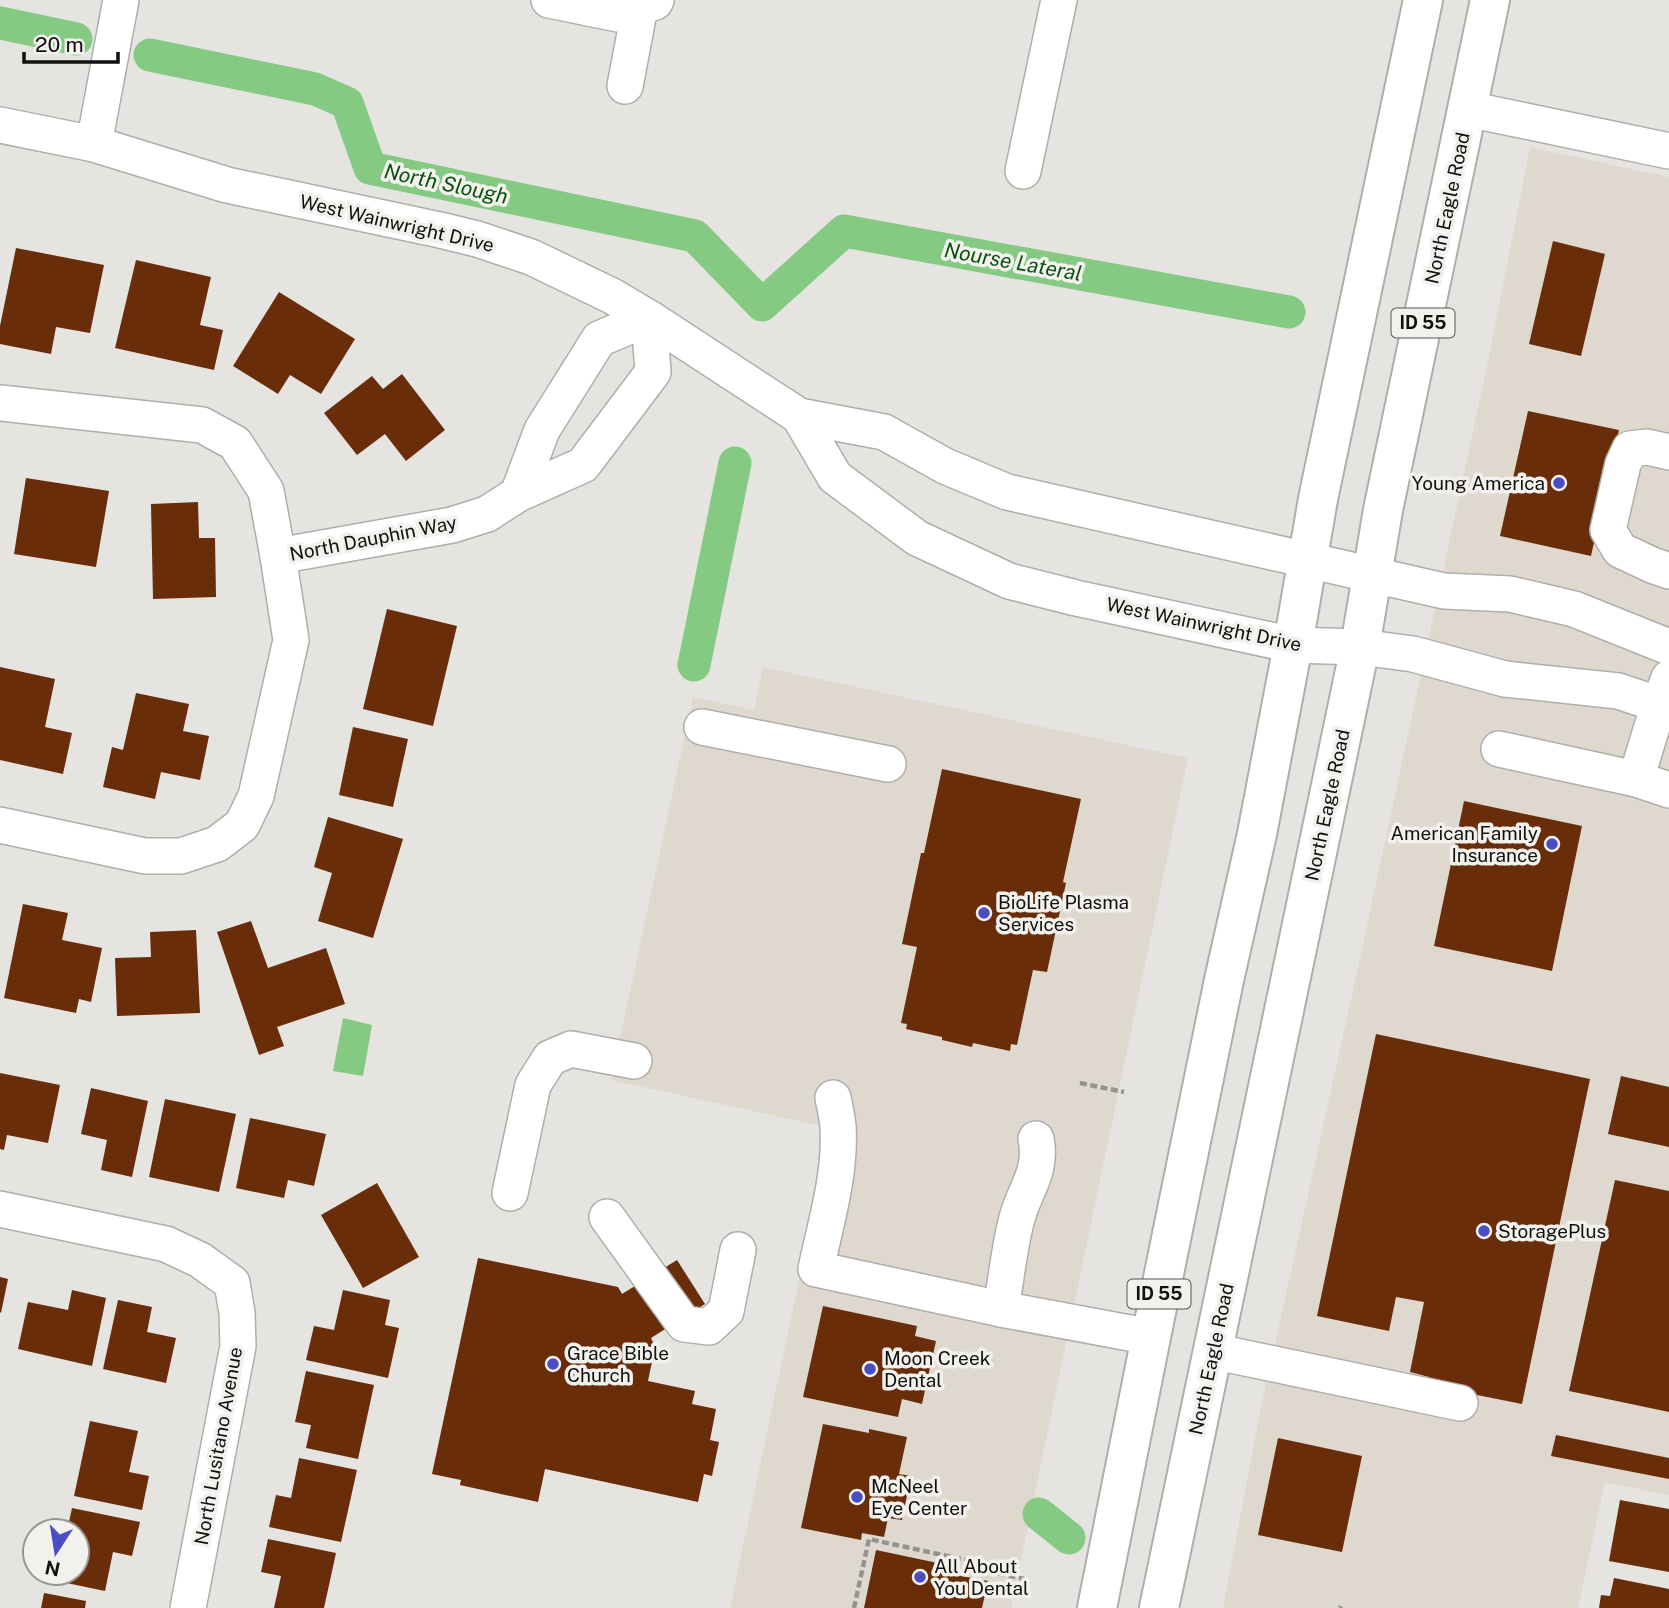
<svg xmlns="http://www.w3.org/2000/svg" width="1669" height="1608" font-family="'Public Sans',sans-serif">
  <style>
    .built { fill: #dfd8cf }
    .water { fill: #85ca83 }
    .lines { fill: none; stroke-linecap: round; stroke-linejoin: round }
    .canal { stroke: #85ca83; stroke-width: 33 }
    .building { fill: #692d09 }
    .minor-casing { stroke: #b0aeab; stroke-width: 38 }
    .highway-casing { stroke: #b0aeab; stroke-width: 42 }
    .path { stroke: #949390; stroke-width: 4.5; stroke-dasharray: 7 3.5; stroke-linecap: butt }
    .minor { stroke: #fff; stroke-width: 35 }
    .highway { stroke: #fff; stroke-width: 38 }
    .poi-dot { fill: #4a4dc3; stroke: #f3f1ee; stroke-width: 2.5 }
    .labels { text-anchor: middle; stroke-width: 7; stroke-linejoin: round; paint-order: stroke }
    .shield { fill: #f3f1ee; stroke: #555452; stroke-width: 2 }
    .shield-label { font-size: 18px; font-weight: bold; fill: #11100f }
    .street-label { font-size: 19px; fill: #11100f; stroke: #f3f1ee }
    .poi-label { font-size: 19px; fill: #11100f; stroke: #f3f1ee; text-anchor: start }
    .water-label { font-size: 21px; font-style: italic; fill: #08530e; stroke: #f3f1ee }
  </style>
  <rect width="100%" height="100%" fill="#e6e4e1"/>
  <g class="built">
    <path d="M1530,147L1669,177V1495L1605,1482L1578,1608H1223L1260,1412L1354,986L1488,361Z"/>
    <path d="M763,667L1188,758L1011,1608H730L831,1128L611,1080L693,697L754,710Z"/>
  </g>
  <path class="water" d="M343,1018L372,1025L363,1076L333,1071Z"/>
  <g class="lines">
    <g class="canal">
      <path d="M0,23L76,39"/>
      <path d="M150,55L315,89L347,103L370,168L695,236L762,305L844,231L1289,312"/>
      <path d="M694,665L735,463"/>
      <path d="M1039,1514L1069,1538"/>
    </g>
  </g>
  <g class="building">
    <path d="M1553,241L1605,254L1581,356L1529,344Z"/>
    <path d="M16,248L104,265L90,333L56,327L51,354L0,344V326Z"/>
    <path d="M136,260L211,277L200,325L223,330L214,370L115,348Z"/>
    <path d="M279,292L355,339L321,394L290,375L278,394L233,366Z"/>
    <path d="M402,374L445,430L406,461L385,434L357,455L324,413L372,376L383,389Z"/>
    <path d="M1528,411L1619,430L1591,556L1500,536Z"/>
    <path d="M26,478L109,491L96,567L14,554Z"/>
    <path d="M198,502L199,538H215L216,597L153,599L151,504Z"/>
    <path d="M387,609L457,626L433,726L363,709Z"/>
    <path d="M0,667L55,679L45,727L72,733L63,774L0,760Z"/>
    <path d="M136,693L189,704L183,731L209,736L200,780L161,772L155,799L103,787L112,747L123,750Z"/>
    <path d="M353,727L408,739L393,807L339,795Z"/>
    <path d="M942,769L1081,799L1063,882L1066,883L1047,972L1033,970L1017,1045L1011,1044L1010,1051L973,1043L972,1047L942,1040V1037L906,1029L907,1024L901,1023L917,947L902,944L921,853H924Z"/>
    <path d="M1464,801L1582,826L1552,971L1434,946Z"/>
    <path d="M328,817L403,839L373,938L318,921L332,873L314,867Z"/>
    <path d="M23,904L68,913L62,940L102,948L91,1002L79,999L76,1013L4,998Z"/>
    <path d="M251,921L268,968L326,948L345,1004L277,1027L284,1046L259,1055L217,932Z"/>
    <path d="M196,930L200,1013L117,1016L115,958L151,957L150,932Z"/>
    <path d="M1376,1034L1590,1079L1522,1404L1427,1385L1429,1377L1410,1372L1424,1302L1396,1297L1389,1331L1317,1316Z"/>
    <path d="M0,1073L60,1085L48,1143L7,1135L4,1150L0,1149Z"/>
    <path d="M1621,1076L1669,1087V1147L1608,1134Z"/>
    <path d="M91,1088L148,1101L132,1177L101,1170L107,1140L81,1134Z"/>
    <path d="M165,1099L236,1114L219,1192L149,1177Z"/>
    <path d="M250,1118L326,1134L314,1186L288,1180L284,1198L236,1188Z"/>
    <path d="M1615,1180L1669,1191V1412L1569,1391Z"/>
    <path d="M377,1183L419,1257L363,1288L321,1215Z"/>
    <path d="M478,1258L618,1287L622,1294L677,1260L705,1304L651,1338L655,1347L648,1381L695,1391L692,1404L716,1409L710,1440L719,1442L712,1476L704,1474L698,1502L545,1469L538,1502L460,1485L461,1480L432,1474Z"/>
    <path d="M0,1277L8,1279L1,1313L0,1312Z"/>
    <path d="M72,1290L106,1298L92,1366L18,1349L28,1302L68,1310Z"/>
    <path d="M343,1290L390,1300L385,1325L399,1328L388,1378L306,1360L314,1326L334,1330Z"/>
    <path d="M118,1300L152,1307L147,1332L176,1338L166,1383L103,1369Z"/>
    <path d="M823,1306L917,1326L915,1336L936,1341L922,1404L902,1399L898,1417L803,1397Z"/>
    <path d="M306,1371L374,1385L358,1459L306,1448L311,1425L295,1422Z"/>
    <path d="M90,1421L138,1431L129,1472L149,1476L142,1510L74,1496Z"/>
    <path d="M823,1424L869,1433V1429L907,1437L899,1474L911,1476L902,1520L888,1518L884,1537L862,1533L861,1540L801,1528Z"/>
    <path d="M1556,1435L1669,1458V1479L1551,1456Z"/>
    <path d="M1278,1438L1362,1456L1342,1552L1258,1535Z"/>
    <path d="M299,1458L357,1470L341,1542L269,1527L276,1495L291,1498Z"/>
    <path d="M1620,1500L1669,1509V1572L1609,1561Z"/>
    <path d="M72,1508L140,1522L132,1556L113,1552L105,1591L57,1581L59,1573H77V1531H67Z"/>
    <path d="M268,1539L336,1553L324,1608H274L281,1576L261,1572Z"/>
    <path d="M876,1550L952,1566L951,1574L988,1581L982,1608H864Z"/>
    <path d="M1614,1578L1669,1589V1608H1599L1601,1595L1610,1596Z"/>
    <path d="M44,1593L86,1601L85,1608H41Z"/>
  </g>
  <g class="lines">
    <g class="minor-casing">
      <g id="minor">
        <path d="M549,0L618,14L655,2L656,0"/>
        <path d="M625,86L640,7"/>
        <path d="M1468,109L1669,151"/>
        <path d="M0,125L94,144L227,185L440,230L477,239L531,257L612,296L649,318L799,416L884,432L945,466L1007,492L1444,591L1510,594L1574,609L1669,647"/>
        <path d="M94,144L121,0"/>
        <path d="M1023,171L1059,0"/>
        <path d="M0,403L202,425L235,443L266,491L278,556"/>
        <path d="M799,416L835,477L917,538L1009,581L1076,598L1293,645L1360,647L1413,654L1505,679L1618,691L1669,708"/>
        <path d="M1669,452L1647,447L1630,449L1623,464L1608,530L1620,550L1652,565L1669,571"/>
        <path d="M702,727L888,764"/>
        <path d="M1499,749L1636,779L1659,704L1669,678"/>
        <path d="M1636,779L1669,790"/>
        <path d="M0,825L145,856H181L217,844L242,825L256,796L291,640L278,556L452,525L487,514L518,494L583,465L653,372L649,318L599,339L542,430L518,494"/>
        <path d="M833,1098C835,1107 837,1117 838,1126C841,1174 826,1222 816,1269L1001,1309L1151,1337"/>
        <path d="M510,1193L533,1085L550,1058L571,1049L634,1061"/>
        <path d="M0,1209L166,1244L200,1260L232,1283L237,1313L238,1346L188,1608"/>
        <path d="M607,1217L684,1324L709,1327L726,1311L738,1250"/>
        <path d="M1001,1309C1006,1280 1009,1250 1016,1222C1023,1191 1043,1173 1036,1139"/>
        <path d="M1212,1351L1460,1403"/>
      </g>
    </g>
    <g class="highway-casing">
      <g id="highway">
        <path d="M1097,1608L1151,1337L1224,980L1257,834L1293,645L1318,499L1423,0"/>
        <path d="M1159,1608L1360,647L1383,510L1490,0"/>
      </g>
    </g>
    <g class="path">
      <path d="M1080,1083L1124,1092"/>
      <path d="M854,1608L869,1539L984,1564L983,1570L1024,1579"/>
      <path d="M1340,1608L1341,1606"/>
    </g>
    <use href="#minor" class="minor"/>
    <use href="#highway" class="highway"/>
  </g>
  <g class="poi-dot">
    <circle cx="1559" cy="483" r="7"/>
    <circle cx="1552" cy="844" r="7"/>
    <circle cx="984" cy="913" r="7"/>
    <circle cx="1484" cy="1231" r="7"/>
    <circle cx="553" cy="1364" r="7"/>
    <circle cx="870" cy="1369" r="7"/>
    <circle cx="857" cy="1497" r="7"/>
    <circle cx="920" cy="1577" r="7"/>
  </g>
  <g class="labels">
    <g class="shield">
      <rect x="1391.5" y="308.5" width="63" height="29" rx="5"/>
      <rect x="1127.5" y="1279.5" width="63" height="29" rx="5"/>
    </g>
    <g class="shield-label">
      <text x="1423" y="329">ID 55</text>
      <text x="1159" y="1300">ID 55</text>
    </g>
    <g class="street-label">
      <text transform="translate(1447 208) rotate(-78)" y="7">North Eagle Road</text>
      <text transform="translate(397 223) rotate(13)" y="7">West Wainwright Drive</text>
      <text transform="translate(373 538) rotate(-11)" y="7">North Dauphin Way</text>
      <text transform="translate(1204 624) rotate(12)" y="7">West Wainwright Drive</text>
      <text transform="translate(1327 805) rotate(-78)" y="7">North Eagle Road</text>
      <text transform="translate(1211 1359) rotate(-78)" y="7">North Eagle Road</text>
      <text transform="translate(218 1446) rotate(-80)" y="7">North Lusitano Avenue</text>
    </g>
    <g class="poi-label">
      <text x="1545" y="490" text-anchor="end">Young America</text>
      <text x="1538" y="840" text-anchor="end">American Family<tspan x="1538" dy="22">Insurance</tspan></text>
      <text x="998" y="909">BioLife Plasma<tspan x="998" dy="22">Services</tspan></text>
      <text x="1498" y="1238">StoragePlus</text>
      <text x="567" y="1360">Grace Bible<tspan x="567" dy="22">Church</tspan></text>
      <text x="884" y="1365">Moon Creek<tspan x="884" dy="22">Dental</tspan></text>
      <text x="871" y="1493">McNeel<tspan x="871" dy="22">Eye Center</tspan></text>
      <text x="934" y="1573">All About<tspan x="934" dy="22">You Dental</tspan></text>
    </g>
    <g class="water-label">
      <text transform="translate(446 184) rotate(12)" y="7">North Slough</text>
      <text transform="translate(1013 262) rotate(10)" y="7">Nourse Lateral</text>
    </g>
  </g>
  <g transform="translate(56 1552) rotate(192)"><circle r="33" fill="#f3f1ee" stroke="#999795" stroke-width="2"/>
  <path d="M0-5L12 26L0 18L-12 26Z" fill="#4a4dc3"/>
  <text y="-10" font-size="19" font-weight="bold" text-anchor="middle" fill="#11100f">N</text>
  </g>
  <path d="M24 52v10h94v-10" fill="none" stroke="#11100f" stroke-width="3.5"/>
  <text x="35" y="52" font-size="21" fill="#11100f" stroke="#f3f1ee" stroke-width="5" paint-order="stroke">20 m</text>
</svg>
